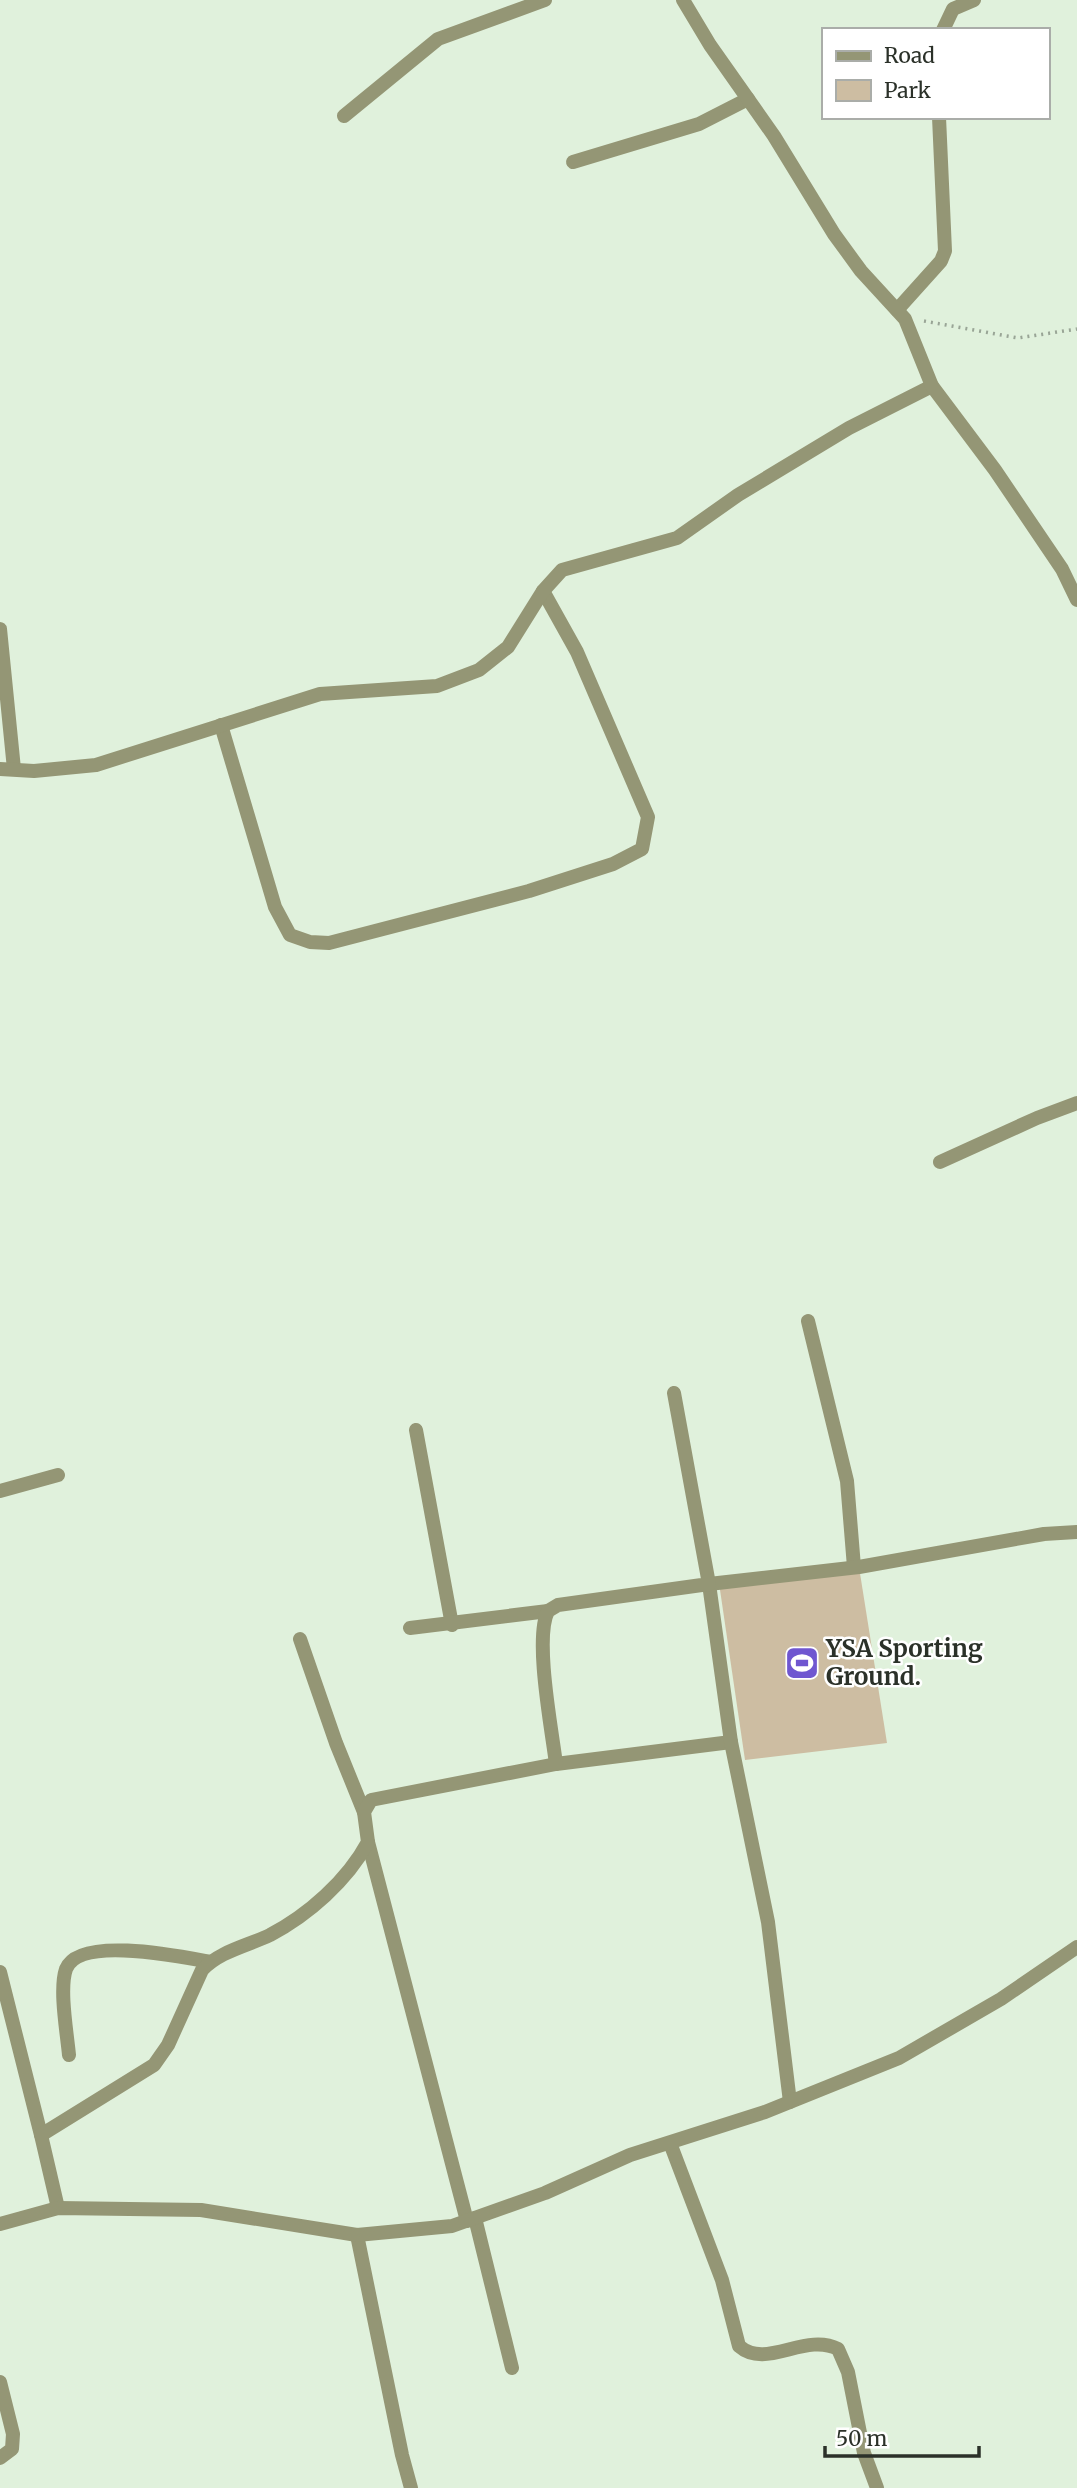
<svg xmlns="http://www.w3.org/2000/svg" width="1077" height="2488" font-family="Merriweather,serif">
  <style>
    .green { fill: #cdbda2 }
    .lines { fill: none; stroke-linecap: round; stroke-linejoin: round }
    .path { stroke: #99a596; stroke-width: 3.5; stroke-dasharray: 2 5; stroke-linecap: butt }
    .minor { stroke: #949675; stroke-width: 14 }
    .tertiary { stroke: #949675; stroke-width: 14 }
    .labels { text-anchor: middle; stroke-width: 5; stroke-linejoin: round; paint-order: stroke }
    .poi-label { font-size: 24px; font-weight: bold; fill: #2b3129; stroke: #fff; text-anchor: start }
  </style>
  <rect width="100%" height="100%" fill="#e0f1dc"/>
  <path class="green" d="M859,1567L887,1743L745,1760L719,1583Z"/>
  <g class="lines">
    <path class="path" d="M924,321L1018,338L1077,329"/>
    <g class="minor">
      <path d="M943,30L953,9L974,0"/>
      <path d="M344,116L438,39L545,0"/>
      <path d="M573,162L699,124L748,99"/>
      <path d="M897,310L941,261L945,251L939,117"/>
      <path d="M0,629L14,769"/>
      <path d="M221,725L275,907L290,935L310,942L329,943L529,891L613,864L642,849L648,817L577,652L543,591"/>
      <path d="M0,769L34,771L96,765L320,694L437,686L479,670L508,647L543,591L562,570L677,538L738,495L849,428L932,386"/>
      <path d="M940,1162L1037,1118L1077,1103"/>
      <path d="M808,1321L847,1481L854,1567"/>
      <path d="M416,1430L452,1625"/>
      <path d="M0,1491L58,1475"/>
      <path d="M410,1628L548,1611"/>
      <path d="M300,1639L336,1743L364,1812"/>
      <path d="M556,1764L731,1742"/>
      <path d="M368,1842L467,2221"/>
      <path d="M0,1972L41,2135"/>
      <path d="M69,2055C67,2033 59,1989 66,1969C79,1935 183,1957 210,1962"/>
      <path d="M790,2102L768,1922L731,1742L709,1584L859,1567L1044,1534L1077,1532"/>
      <path d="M670,2143L722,2280L739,2346C766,2370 805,2332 838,2349L848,2372L864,2453L877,2488"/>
      <path d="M58,2208L41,2135L154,2065L168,2045L202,1970C220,1951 247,1946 270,1935C308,1915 347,1881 368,1842L364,1812L371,1800L556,1764C552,1731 534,1638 548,1611L558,1605L709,1584L674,1393"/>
      <path d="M475,2218L512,2368"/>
      <path d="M357,2235L402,2455L411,2488"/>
      <path d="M0,2382L13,2434L12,2449L0,2458"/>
    </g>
    <g class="tertiary">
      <path d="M683,0L710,45L774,136L834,234L861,271L905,319L932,386L995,470L1062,569L1077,600"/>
      <path d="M0,2224L58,2208L201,2210L357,2235L452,2226L545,2193L630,2155L765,2112L899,2058L1001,1999L1077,1947"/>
    </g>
  </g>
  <defs>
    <g id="stadium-square" transform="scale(1.75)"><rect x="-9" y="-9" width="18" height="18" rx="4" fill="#6f56d0" stroke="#fff"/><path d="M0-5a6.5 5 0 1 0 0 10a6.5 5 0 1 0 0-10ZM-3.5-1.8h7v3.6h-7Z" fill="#fff"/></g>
  </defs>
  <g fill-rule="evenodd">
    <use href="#stadium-square" x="802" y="1663"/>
  </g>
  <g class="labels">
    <g class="poi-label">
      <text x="826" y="1657">YSA Sporting<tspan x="826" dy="28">Ground.</tspan></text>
    </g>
  </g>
  <rect x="822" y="28" width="228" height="91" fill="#ffffff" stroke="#aaada9" stroke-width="2"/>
  <rect x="836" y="51" width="35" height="10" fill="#949675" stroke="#aaada9" stroke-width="2"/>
  <text x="884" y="63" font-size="21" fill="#2b3129">Road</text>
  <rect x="836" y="80" width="35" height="21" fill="#cdbda2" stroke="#aaada9" stroke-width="2"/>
  <text x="884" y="98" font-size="21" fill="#2b3129">Park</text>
  <path d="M825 2446v10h154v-10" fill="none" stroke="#2b3129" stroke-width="3.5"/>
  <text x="836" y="2446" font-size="21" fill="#2b3129" stroke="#ffffff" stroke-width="5" paint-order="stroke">50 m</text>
</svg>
